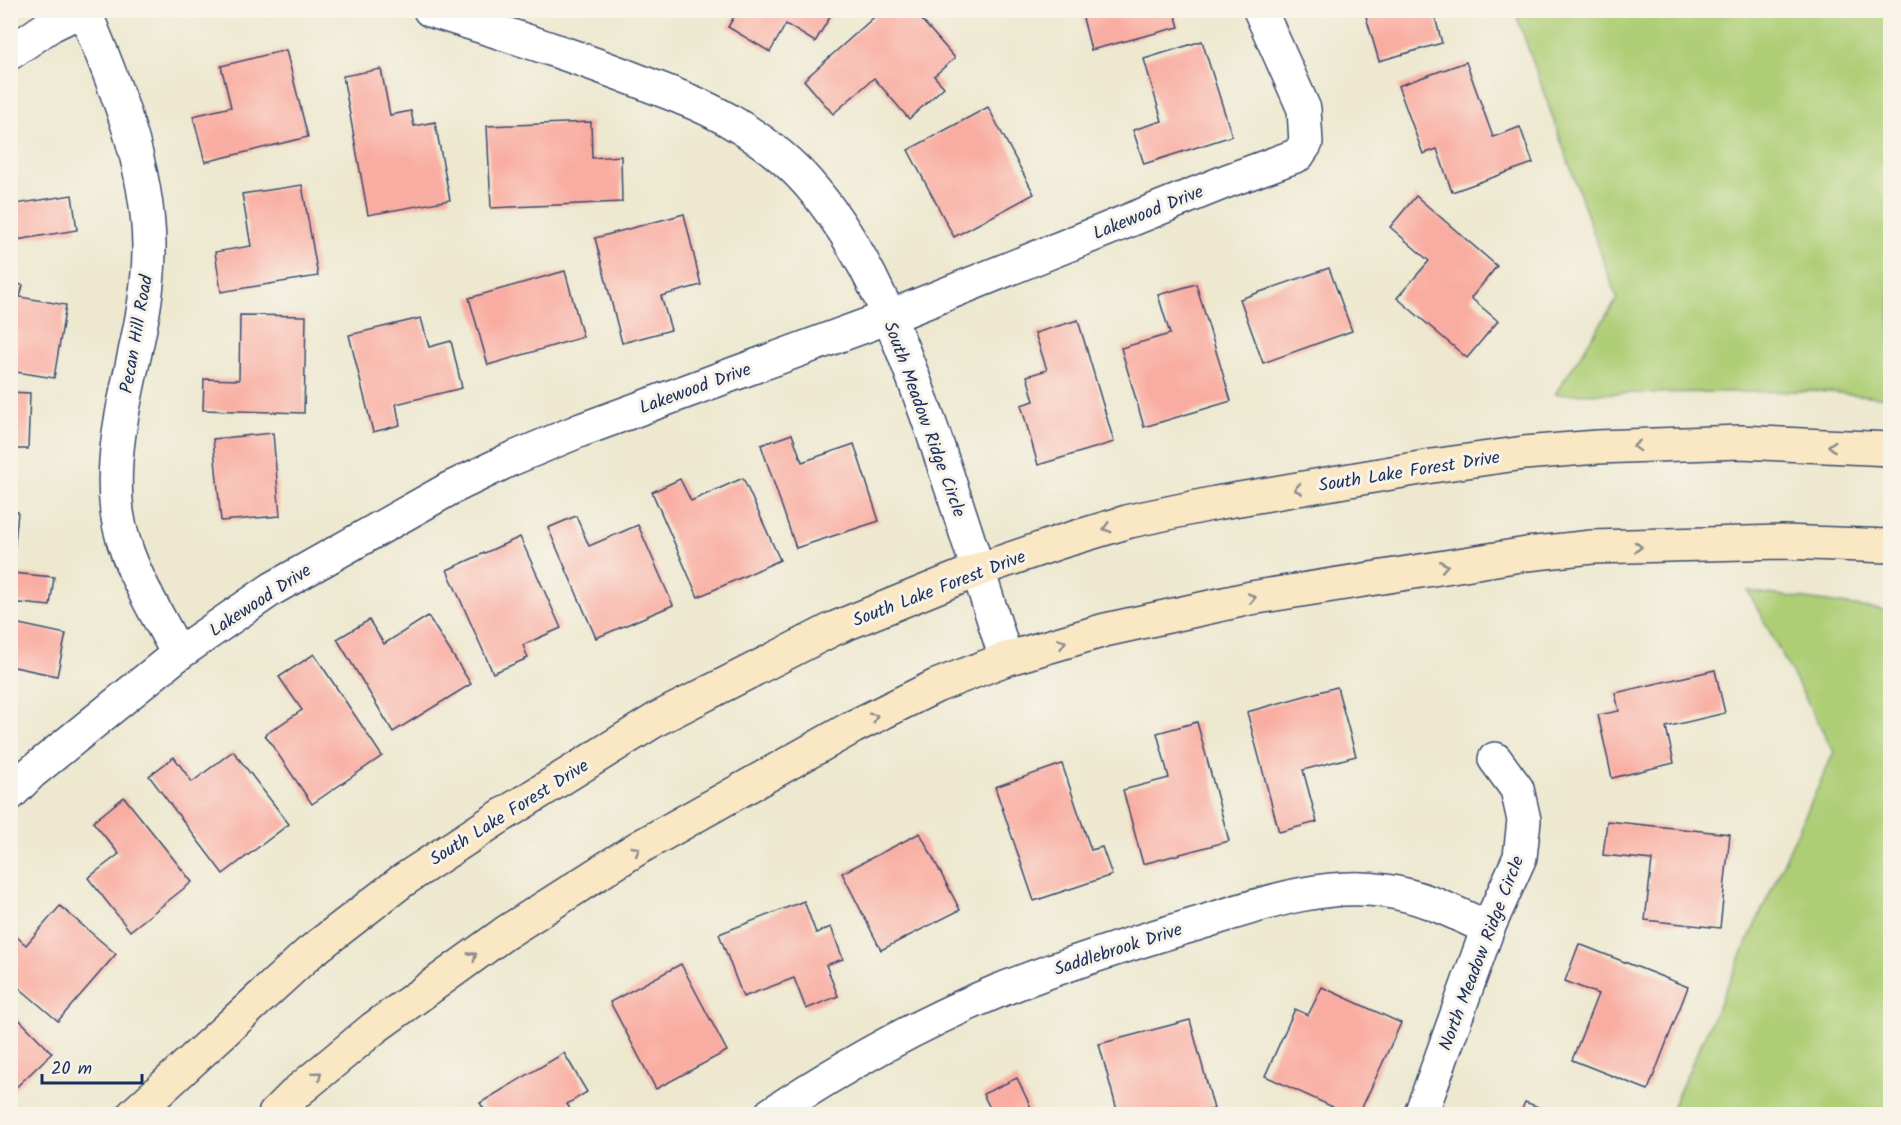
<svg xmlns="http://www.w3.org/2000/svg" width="1901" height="1125" font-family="Kalam,sans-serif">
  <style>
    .green { fill: #aece76; stroke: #647e6a; stroke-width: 1.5 }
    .building { fill: #f9ada2 }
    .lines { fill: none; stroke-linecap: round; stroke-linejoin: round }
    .street-casing { stroke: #3a4b6f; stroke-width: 36 }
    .secondary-casing { stroke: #3a4b6f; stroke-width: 36 }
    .street { stroke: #fff; stroke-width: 33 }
    .secondary { stroke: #fae7c3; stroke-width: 33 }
    .oneway { stroke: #8a8b90 }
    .labels { text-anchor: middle; stroke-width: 6; stroke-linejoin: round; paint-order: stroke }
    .street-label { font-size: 18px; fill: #1b2f5e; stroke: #f7f3e8 }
  </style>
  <rect width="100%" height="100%" fill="#f7f3e8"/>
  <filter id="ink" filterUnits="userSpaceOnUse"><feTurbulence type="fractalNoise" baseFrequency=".0167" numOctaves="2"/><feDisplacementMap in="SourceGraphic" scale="12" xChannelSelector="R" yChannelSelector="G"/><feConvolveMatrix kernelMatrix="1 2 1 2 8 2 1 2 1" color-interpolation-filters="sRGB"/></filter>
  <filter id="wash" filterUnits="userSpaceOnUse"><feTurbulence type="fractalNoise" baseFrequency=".008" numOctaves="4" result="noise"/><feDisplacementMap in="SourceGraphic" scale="24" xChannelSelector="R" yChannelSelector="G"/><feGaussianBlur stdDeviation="1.35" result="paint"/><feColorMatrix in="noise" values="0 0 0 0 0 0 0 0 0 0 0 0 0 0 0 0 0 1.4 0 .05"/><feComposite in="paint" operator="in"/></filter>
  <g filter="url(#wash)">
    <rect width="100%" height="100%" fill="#ede8cf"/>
    <g class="green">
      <path d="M1515,11H1890V398L1818,391L1555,394L1617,299Z"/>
      <path d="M1748,591L1890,611V1114H1669L1834,752Z"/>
    </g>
    <g id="blocks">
      <g class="building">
        <path d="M738,10H834L815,42L786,24L770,52L728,27Z"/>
        <path d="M882,10H913L955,58L934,76L944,87L909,119L874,78L833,114L804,80Z"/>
        <path d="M1081,10H1174L1179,27L1091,50Z"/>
        <path d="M1364,10H1433L1442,43L1379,61Z"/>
        <path d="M1202,41L1232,136L1144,164L1133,130L1162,121L1144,59Z"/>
        <path d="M286,50L308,137L205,162L193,116L231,107L221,66Z"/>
        <path d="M1466,62L1493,137L1520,127L1533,163L1452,192L1437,149L1423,154L1398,86Z"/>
        <path d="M381,69L390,115L411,111L414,126L435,122L450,200L368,215L343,76Z"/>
        <path d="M988,107L1034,194L954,237L908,150Z"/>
        <path d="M591,122L592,158L621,156L622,202L491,208L487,126Z"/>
        <path d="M10,178L16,204L72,195L77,230L10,241Z"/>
        <path d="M302,185L318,276L221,292L215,252L251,246L242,194Z"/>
        <path d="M1416,196L1497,266L1471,298L1498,321L1467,358L1397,298L1429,261L1390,227Z"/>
        <path d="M684,214L701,285L661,296L671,330L622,343L595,238Z"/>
        <path d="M1329,268L1352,331L1263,363L1240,299Z"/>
        <path d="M565,271L583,337L488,365L469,298Z"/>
        <path d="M10,283L23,285L20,297L66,305L54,378L10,371Z"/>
        <path d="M1196,284L1231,401L1144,427L1121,348L1170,334L1158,295Z"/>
        <path d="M240,315L306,316L304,413L203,410L204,379L239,380Z"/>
        <path d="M421,318L429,347L451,341L462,388L396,404L400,425L373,432L349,335Z"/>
        <path d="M1078,320L1114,442L1038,465L1021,405L1034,401L1027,376L1047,370L1035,333Z"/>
        <path d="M10,392L30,393L28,449H10Z"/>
        <path d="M273,433L280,516L221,521L213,439Z"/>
        <path d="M792,434L802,462L854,444L879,521L796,548L761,445Z"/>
        <path d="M743,478L780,560L698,597L652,492L680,479L691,501Z"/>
        <path d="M10,511L18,512L12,573L54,577L50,606L10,602Z"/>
        <path d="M576,516L589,546L638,525L673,605L596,638L548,528Z"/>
        <path d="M520,537L561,628L523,645L528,658L493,673L447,570Z"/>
        <path d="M428,616L471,684L393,732L337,639L369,620L384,644Z"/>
        <path d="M10,622L66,634L57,676L14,667L10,681Z"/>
        <path d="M314,654L382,756L312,804L265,735L302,710L279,677Z"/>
        <path d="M1715,670L1725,713L1666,727L1674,763L1612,778L1598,715L1619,711L1615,693Z"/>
        <path d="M1337,687L1356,756L1303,770L1317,822L1279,832L1247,712Z"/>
        <path d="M1197,722L1229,841L1143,864L1123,790L1169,778L1157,733Z"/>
        <path d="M233,751L289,824L223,874L149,776L174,757L192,782Z"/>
        <path d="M1062,764L1091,850L1102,847L1112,875L1034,901L995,787Z"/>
        <path d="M124,797L192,882L130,931L88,878L119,854L93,822Z"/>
        <path d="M1607,821L1730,834L1720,928L1645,920L1652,860L1603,855Z"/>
        <path d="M920,833L960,910L881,950L842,873Z"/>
        <path d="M804,901L816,933L831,927L843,959L826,965L838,996L806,1009L794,978L743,997L719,934Z"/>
        <path d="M60,906L116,954L58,1021L10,980V931L26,945Z"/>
        <path d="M1579,944L1688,987L1648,1090L1572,1060L1598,994L1565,981Z"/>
        <path d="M681,964L727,1051L656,1089L610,1002Z"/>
        <path d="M1322,987L1401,1023L1359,1114H1348L1265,1076L1295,1009L1308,1015Z"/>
        <path d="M10,1010L52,1053L10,1093Z"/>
        <path d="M1190,1020L1214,1109L1192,1114H1118L1099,1044Z"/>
        <path d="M564,1053L587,1092L567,1104L573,1114H487L480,1103Z"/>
        <path d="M1017,1078L1034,1114H993L983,1094Z"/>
        <path d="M1525,1102L1557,1114H1520Z"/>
        <path d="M1577,1107L1598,1114H1574Z"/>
      </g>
    </g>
  </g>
  <g filter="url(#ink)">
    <use href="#blocks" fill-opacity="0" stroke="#3a4b6f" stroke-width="1.5"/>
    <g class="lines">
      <g class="street-casing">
        <g id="street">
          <path d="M84,10C115,84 148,164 149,246C150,336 106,421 117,512C124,563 155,609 178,654"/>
          <path d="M430,10C502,33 574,55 644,83C675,95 706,106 735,124C760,139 788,160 808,183C869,252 902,344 932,430C958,506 982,582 1006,659"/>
          <path d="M10,53L51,25L82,10"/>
          <path d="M10,794L31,773L178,654L272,589L449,489L509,460L581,430L889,317L1227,181L1298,155L1306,143L1304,109L1260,10"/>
          <path d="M771,1114C842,1067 918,1024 998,991C1064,964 1132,943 1200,923C1258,905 1325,881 1386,891C1423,896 1455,913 1488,928"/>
          <path d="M1421,1114L1488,928L1520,857L1524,820L1517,789L1495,759"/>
        </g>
      </g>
      <g class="secondary-casing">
        <g id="secondary">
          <path d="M134,1114L309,953L402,881L498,818L657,719L833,629L978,570L1060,542L1130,521L1216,503L1432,466L1524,453L1597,447L1741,442L1890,449"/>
          <path d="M275,1114L298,1091L374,1028L505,933L638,848L853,727L936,686L1006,659L1105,630L1251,598L1527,554L1592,547L1782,542L1890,546"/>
        </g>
      </g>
      <use href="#street" class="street"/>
      <use href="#secondary" class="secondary"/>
    </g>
    <defs><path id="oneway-chevron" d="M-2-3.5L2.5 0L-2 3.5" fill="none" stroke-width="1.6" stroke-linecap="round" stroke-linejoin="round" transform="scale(1.5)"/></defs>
    <g class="oneway">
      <use href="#oneway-chevron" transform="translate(1637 446) rotate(178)"/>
      <use href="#oneway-chevron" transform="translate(1832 446) rotate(-177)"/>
      <use href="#oneway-chevron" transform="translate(1298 489) rotate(170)"/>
      <use href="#oneway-chevron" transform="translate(1107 528) rotate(164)"/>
      <use href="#oneway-chevron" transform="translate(1638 547)"/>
      <use href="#oneway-chevron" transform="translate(1444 566) rotate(-10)"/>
      <use href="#oneway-chevron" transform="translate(1252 598) rotate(-11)"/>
      <use href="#oneway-chevron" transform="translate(1062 643) rotate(-16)"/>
      <use href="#oneway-chevron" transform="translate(874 717) rotate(-26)"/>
      <use href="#oneway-chevron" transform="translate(636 850) rotate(-31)"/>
      <use href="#oneway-chevron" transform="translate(473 956) rotate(-36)"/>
      <use href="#oneway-chevron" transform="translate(318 1075) rotate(-40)"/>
    </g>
  </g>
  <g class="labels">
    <g class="street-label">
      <text transform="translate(1148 212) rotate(-22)" y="6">Lakewood Drive</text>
      <text transform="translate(136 334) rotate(-80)" y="6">Pecan Hill Road</text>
      <text transform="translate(695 388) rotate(-20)" y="6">Lakewood Drive</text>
      <text transform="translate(925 419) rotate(70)" y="6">South Meadow Ridge Circle</text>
      <text transform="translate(1409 471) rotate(-9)" y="6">South Lake Forest Drive</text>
      <text transform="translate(939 588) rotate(-21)" y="6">South Lake Forest Drive</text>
      <text transform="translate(260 600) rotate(-33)" y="6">Lakewood Drive</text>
      <text transform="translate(509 812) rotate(-32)" y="6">South Lake Forest Drive</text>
      <text transform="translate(1118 949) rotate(-18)" y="6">Saddlebrook Drive</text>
      <text transform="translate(1481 953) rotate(-69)" y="6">North Meadow Ridge Circle</text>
    </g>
  </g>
  <rect width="1901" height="1125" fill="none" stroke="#f7f3e8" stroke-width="36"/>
  <path d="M42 1074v9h100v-9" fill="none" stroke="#1b2f5e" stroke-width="3"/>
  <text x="51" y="1074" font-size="18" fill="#1b2f5e" stroke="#f7f3e8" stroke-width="4.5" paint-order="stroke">20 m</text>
</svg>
